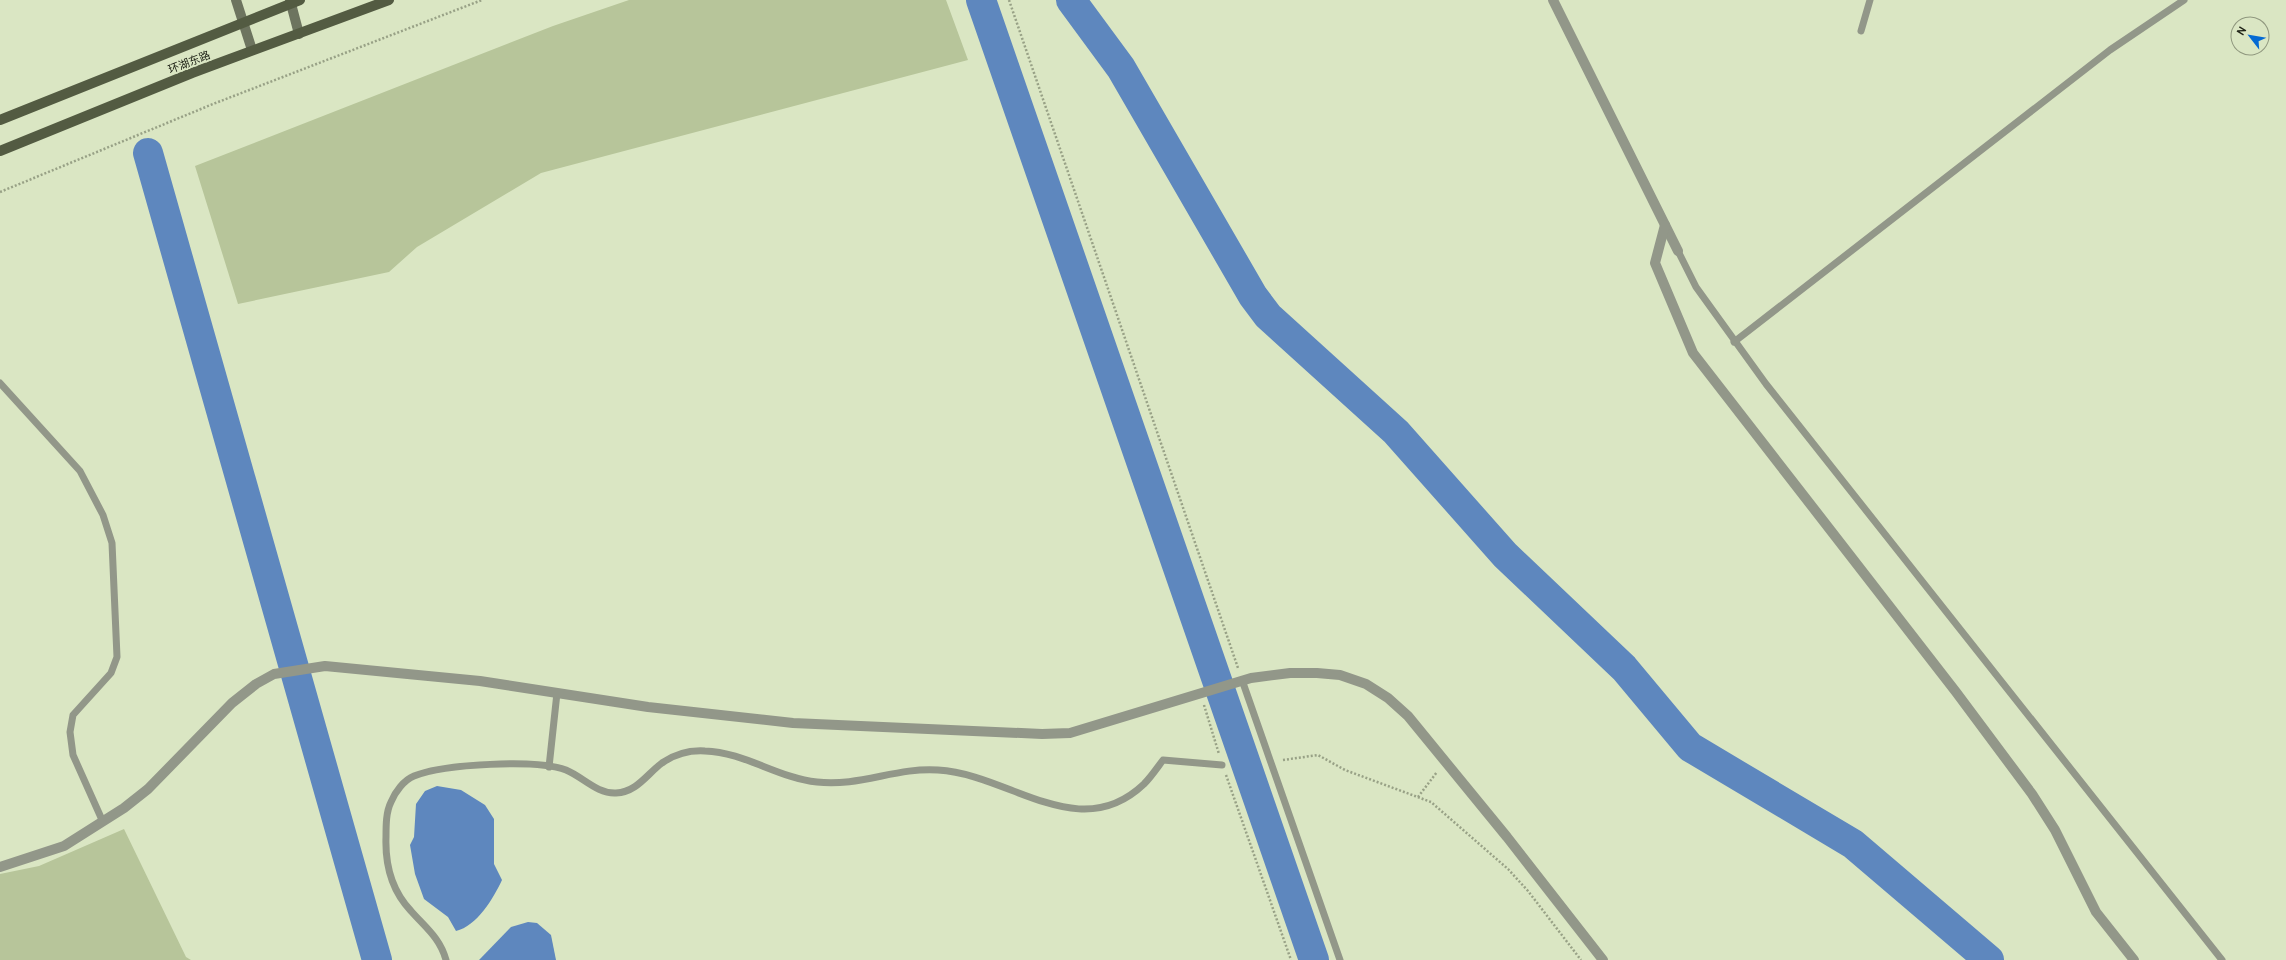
<svg xmlns="http://www.w3.org/2000/svg" width="2286" height="960" font-family="Cabin,'Noto Sans SC',sans-serif">
  <style>
    .green { fill: #b7c59a }
    .water { fill: #5e87be }
    .lines { fill: none; stroke-linecap: round; stroke-linejoin: round }
    .river { stroke: #5e87be; stroke-width: 30 }
    .path { stroke: #98a186; stroke-width: 2.5; stroke-dasharray: 2 2; stroke-linecap: butt }
    .lane { stroke: #929789; stroke-width: 7 }
    .street { stroke: #929789; stroke-width: 10 }
    .secondary { stroke: #6d745f; stroke-width: 10 }
    .primary { stroke: #535b42; stroke-width: 10 }
    .labels { text-anchor: middle; stroke-width: 3.5; stroke-linejoin: round; paint-order: stroke }
    .street-label { font-size: 11px; fill: #202418; stroke: #dae6c3 }
  </style>
  <rect width="100%" height="100%" fill="#dae6c3"/>
  <g class="green">
    <path d="M629,0H946L968,60L541,173L417,247L389,272L238,304L195,166L553,26Z"/>
    <path d="M124,829L186,957L191,960H0V874L39,866Z"/>
  </g>
  <g class="water">
    <path d="M437,786L461,790L485,805L494,819V864L502,880C493,899 477,926 456,931L448,917L424,899L415,874L410,845L414,837L416,804L425,791Z"/>
    <path d="M528,922L537,923L551,935L556,960H479L511,927Z"/>
  </g>
  <g class="lines">
    <g class="river">
      <path d="M981,0L1314,960"/>
      <path d="M1071,0L1121,68L1253,296L1268,316L1396,432L1505,555L1624,668L1690,747L1853,844L1989,960"/>
      <path d="M148,153L377,960"/>
    </g>
    <g class="path">
      <path d="M1009,0L1238,668"/>
      <path d="M0,192L213,104L482,0"/>
      <path d="M1204,705L1219,754"/>
      <path d="M1283,760L1318,755L1345,770L1431,802L1508,869L1528,891L1581,960"/>
      <path d="M1226,775L1291,960"/>
      <path d="M1418,797L1437,772"/>
    </g>
    <g class="lane">
      <path d="M1861,31L1870,0"/>
      <path d="M1678,251L1696,287L1766,384L2222,960"/>
      <path d="M1734,342L2110,50L2184,0"/>
      <path d="M0,383L80,471L103,515L112,543L117,657L111,673L73,715L70,732L73,755L103,822"/>
      <path d="M1242,680L1340,960"/>
      <path d="M549,767L557,693"/>
      <path d="M446,960C440,938 426,928 411,911C391,890 385,865 386,837C386,825 386,812 391,802C395,792 404,780 414,776C445,764 536,759 566,770C583,777 597,794 616,793C637,792 647,774 662,763C675,754 689,750 705,751C744,752 778,778 817,782C859,787 897,767 938,770C1010,774 1079,846 1144,784C1151,777 1157,768 1163,760L1222,765"/>
    </g>
    <g class="street">
      <path d="M1553,0L1678,251"/>
      <path d="M1665,225L1655,263L1693,353L1956,692L2032,794L2055,830L2096,912L2134,960"/>
      <path d="M0,867L64,846L124,808L148,789L232,703L256,684L274,674L325,666L480,681L648,707L793,723L1042,734L1070,733L1251,678L1290,673H1317L1340,675L1366,684L1388,698L1408,716L1507,837L1603,960"/>
    </g>
    <g class="secondary">
      <path d="M236,0L252,50"/>
      <path d="M290,0L299,34"/>
    </g>
    <g class="primary">
      <path d="M0,120L300,0"/>
      <path d="M0,151L192,73L389,0"/>
    </g>
  </g>
  <g class="labels">
    <g class="street-label">
      <text transform="translate(189 62) rotate(-21)" y="4">环湖东路</text>
    </g>
  </g>
  <g transform="translate(2250 36) rotate(301)"><circle r="19" fill="#dae6c3" stroke="#90987f"/>
  <path d="M0-3L7 15L0 10L-7 15Z" fill="#056ad3"/>
  <text y="-6" font-size="11" font-weight="bold" text-anchor="middle" fill="#202418">N</text>
  </g>
</svg>
